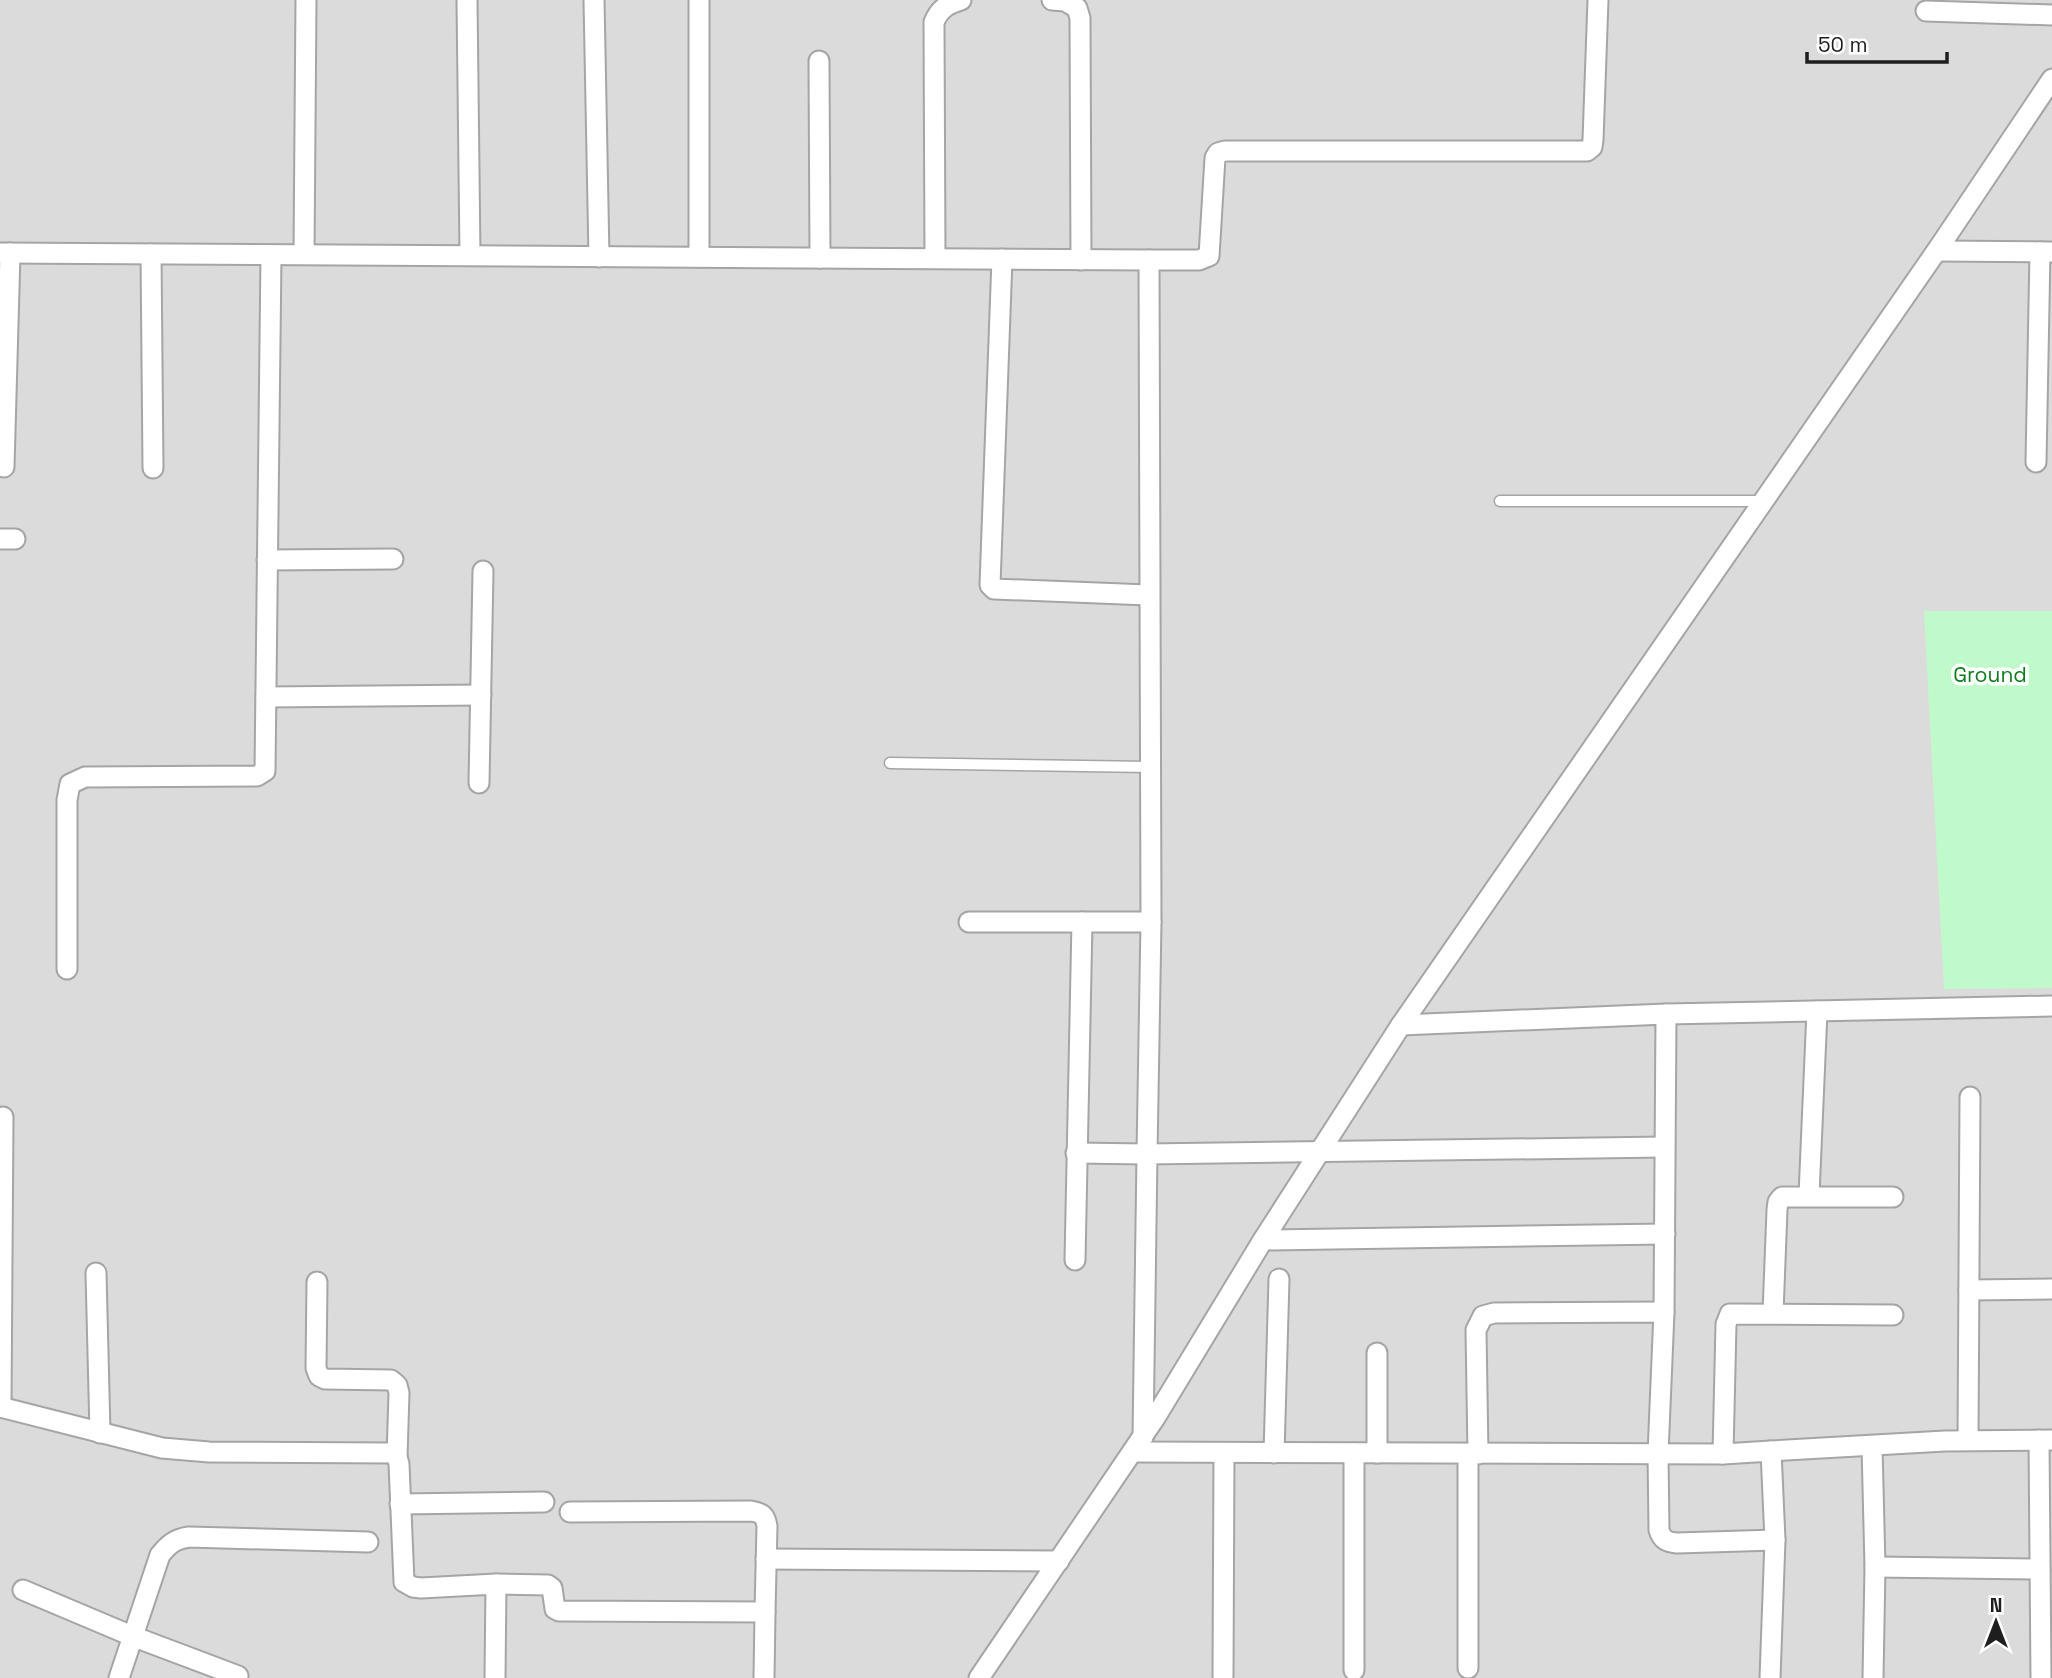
<svg xmlns="http://www.w3.org/2000/svg" width="2052" height="1678" font-family="'Space Grotesk',sans-serif">
  <style>
    .residential { fill: #dcdbdb }
    .park { fill: #c1faca }
    .lines { fill: none; stroke-linecap: round; stroke-linejoin: round }
    .lane-casing { stroke: #a5a5a5; stroke-width: 13 }
    .street-casing { stroke: #a5a5a5; stroke-width: 23 }
    .lane { stroke: #fff; stroke-width: 10 }
    .street { stroke: #fff; stroke-width: 19 }
    .labels { text-anchor: middle; stroke-width: 7; stroke-linejoin: round; paint-order: stroke }
    .park-label { font-size: 21px; fill: #0a7e1d; stroke: #fff }
  </style>
  <rect width="100%" height="100%" fill="#efede4"/>
  <rect class="residential" x="0" y="0" width="2052" height="1678"/>
  <path class="park" d="M1924,611H2052V988L1944,989Z"/>
  <g class="lines">
    <g class="lane-casing">
      <g id="lane">
        <path d="M1500,501H1763"/>
        <path d="M890,763L1150,767"/>
      </g>
    </g>
    <g class="street-casing">
      <g id="street">
        <path d="M467,0L470,255"/>
        <path d="M594,0L599,257"/>
        <path d="M699,0V257"/>
        <path d="M1052,0L1065,1L1077,8L1080,18L1081,260"/>
        <path d="M1926,11L2052,15"/>
        <path d="M819,61L820,258"/>
        <path d="M1937,251L2051,252"/>
        <path d="M0,253L1149,260L1151,922L1147,1154L1076,1153"/>
        <path d="M151,254L153,468"/>
        <path d="M304,254L306,0"/>
        <path d="M935,258L934,22C940,8 948,4 961,0"/>
        <path d="M1002,259L990,585L994,589L1148,595"/>
        <path d="M1149,260H1199L1209,256L1215,158L1218,153L1225,151H1587L1592,147L1593,140L1598,0"/>
        <path d="M2036,462L2040,252"/>
        <path d="M4,467L10,253"/>
        <path d="M0,539H15"/>
        <path d="M267,560L393,559"/>
        <path d="M266,697L481,695"/>
        <path d="M479,783L483,571"/>
        <path d="M969,922H1151"/>
        <path d="M67,969V800L70,784L85,777L257,776L265,771L271,255"/>
        <path d="M1666,1014L2052,1006"/>
        <path d="M1401,1025L1666,1014L1664,1312"/>
        <path d="M1809,1195L1817,1011"/>
        <path d="M1263,1240L1665,1234"/>
        <path d="M1075,1260L1082,922"/>
        <path d="M96,1273L100,1433"/>
        <path d="M317,1282L316,1368L319,1376L325,1379L391,1380L397,1385L399,1393L397,1457"/>
        <path d="M1969,1290L2052,1289"/>
        <path d="M1773,1313L1777,1210L1778,1202L1782,1197H1893"/>
        <path d="M1377,1353V1453"/>
        <path d="M0,1407L162,1448L209,1452L392,1453L397,1457L399,1464L404,1582L413,1587L421,1588L496,1584L495,1678"/>
        <path d="M1,1407L3,1117"/>
        <path d="M1143,1437L1147,1154L1664,1147"/>
        <path d="M1968,1440L1970,1097"/>
        <path d="M2039,1440L2041,1678"/>
        <path d="M1872,1446L1875,1567L1873,1678"/>
        <path d="M1771,1451L1945,1441L2052,1440"/>
        <path d="M1133,1452L1723,1454L1771,1451L1775,1540L1770,1678"/>
        <path d="M1274,1453L1279,1279"/>
        <path d="M1354,1453V1670"/>
        <path d="M1468,1454V1668"/>
        <path d="M1478,1454L1476,1330L1483,1316L1494,1313L1664,1312L1658,1454L1659,1530C1662,1540 1667,1542 1677,1543L1775,1540"/>
        <path d="M1723,1454L1726,1324L1730,1314L1893,1315"/>
        <path d="M400,1504L544,1502"/>
        <path d="M570,1512L751,1511C762,1513 765,1515 767,1526L765,1612"/>
        <path d="M766,1559L1059,1561"/>
        <path d="M1875,1567L2040,1569"/>
        <path d="M496,1584L548,1585L552,1588L555,1609L559,1611L765,1612L764,1678"/>
        <path d="M23,1590L132,1636L238,1676"/>
        <path d="M1223,1676L1224,1453"/>
        <path d="M119,1678L160,1555C169,1544 175,1539 189,1537L368,1542"/>
        <path d="M979,1678L1155,1418L1263,1240L1401,1025L1942,243L2052,79"/>
      </g>
    </g>
    <use href="#lane" class="lane"/>
    <use href="#street" class="street"/>
  </g>
  <g class="labels">
    <g class="park-label">
      <text x="1990" y="682">Ground</text>
    </g>
  </g>
  <g transform="translate(1996 1622)" stroke="#ffffff" stroke-width="5" paint-order="stroke">
  <path d="M0-5L12 26L0 18L-12 26Z" fill="#1e1e1e"/>
  <text y="-10" font-size="19" font-weight="bold" text-anchor="middle" fill="#1e1e1e">N</text>
  </g>
  <path d="M1807 52v10h140v-10" fill="none" stroke="#1e1e1e" stroke-width="3.5"/>
  <text x="1818" y="52" font-size="21" fill="#1e1e1e" stroke="#ffffff" stroke-width="5" paint-order="stroke">50 m</text>
</svg>
